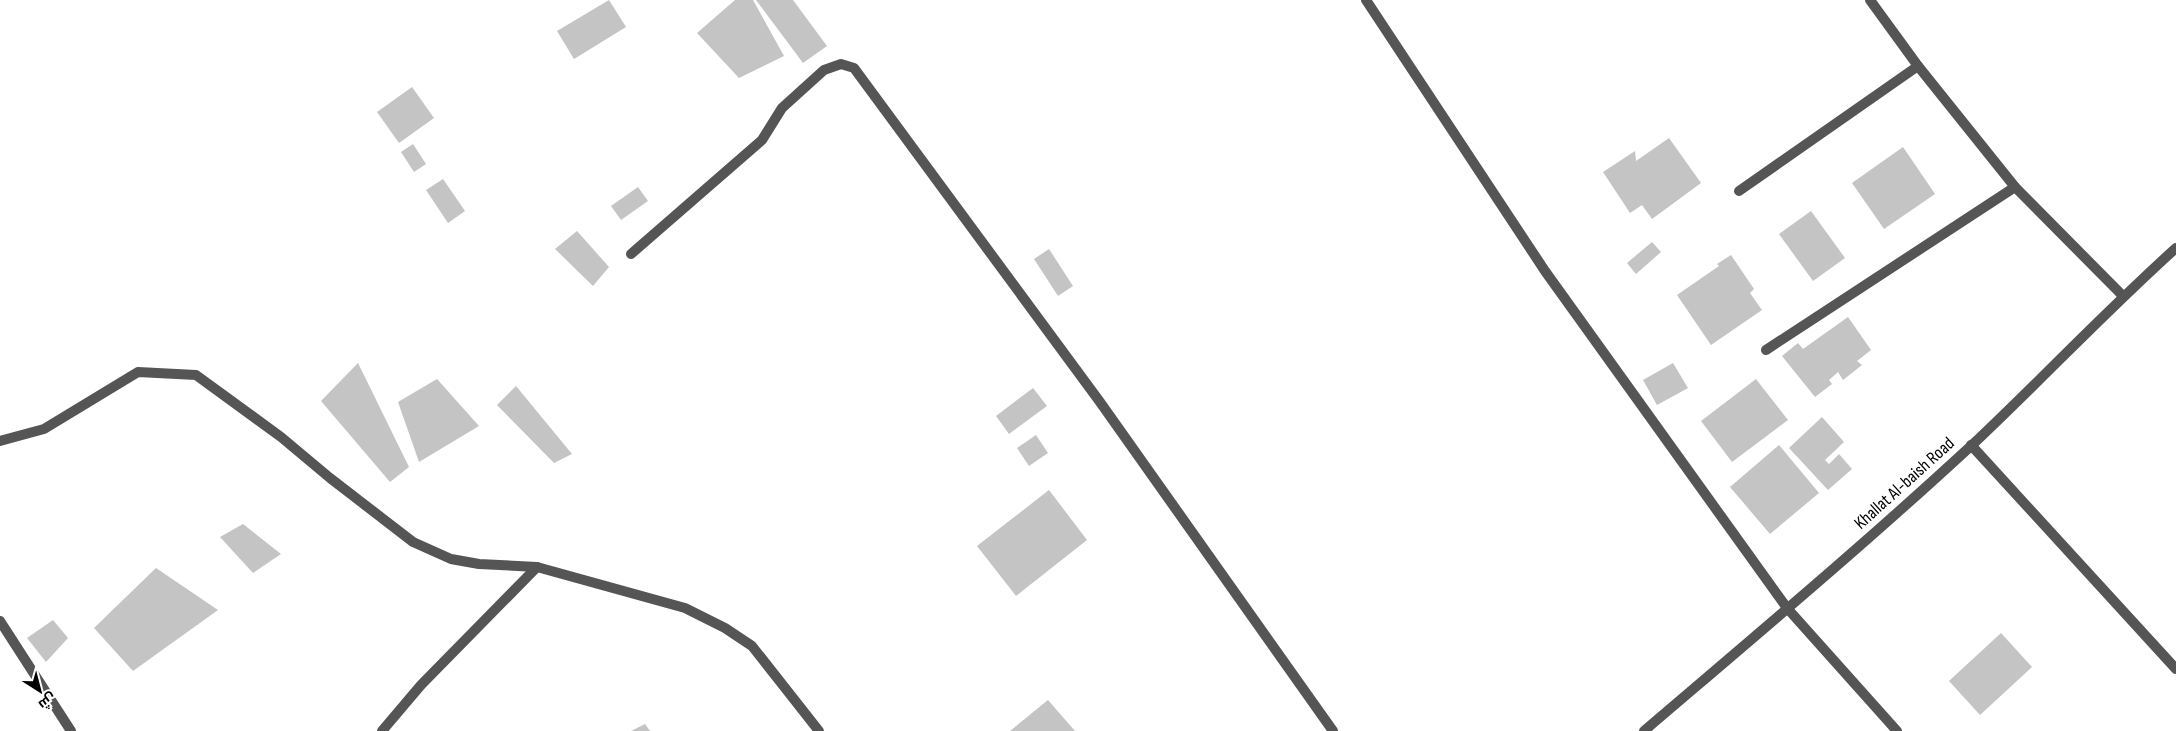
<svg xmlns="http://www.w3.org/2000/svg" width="2176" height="731" font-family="'Sofia Sans Condensed',Cairo,sans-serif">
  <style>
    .building { fill: #c4c4c4 }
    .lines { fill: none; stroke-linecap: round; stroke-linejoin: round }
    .minor { stroke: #555; stroke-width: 10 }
    .tertiary { stroke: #555; stroke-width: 10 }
    .labels { text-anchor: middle; stroke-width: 4; stroke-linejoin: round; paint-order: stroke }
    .street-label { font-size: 18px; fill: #000; stroke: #fff }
  </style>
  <rect width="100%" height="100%" fill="#fff"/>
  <g class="building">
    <path d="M609,0L626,27L574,59L557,31Z"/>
    <path d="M735,0H753L784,56L739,78L697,33Z"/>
    <path d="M756,0H793L827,46L803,63Z"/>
    <path d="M412,87L434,118L399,143L377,112Z"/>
    <path d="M1669,138L1701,183L1652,219L1642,205L1630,213L1603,172L1635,151L1636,161Z"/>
    <path d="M413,144L426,164L414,172L401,152Z"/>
    <path d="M1903,147L1935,194L1884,229L1852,183Z"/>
    <path d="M443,179L465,211L448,223L426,190Z"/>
    <path d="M638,187L648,201L621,220L611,206Z"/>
    <path d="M1811,211L1845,258L1813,281L1779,234Z"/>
    <path d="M577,231L609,267L593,286L555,249Z"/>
    <path d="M1652,242L1661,252L1636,274L1627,263Z"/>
    <path d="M1049,249L1073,286L1058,296L1034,259Z"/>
    <path d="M1731,255L1754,289L1750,293L1762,310L1711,345L1677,295L1719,266L1717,264Z"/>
    <path d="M1848,317L1871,350L1857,361L1862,365L1843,380L1838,372L1829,380L1832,384L1815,397L1782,356L1798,343L1803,349Z"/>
    <path d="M358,363L409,467L390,482L321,401Z"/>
    <path d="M1673,363L1688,388L1657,405L1643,380Z"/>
    <path d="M437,379L479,426L419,462L398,402Z"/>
    <path d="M1756,379L1788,420L1732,462L1701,421Z"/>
    <path d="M516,386L572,454L554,463L497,405Z"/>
    <path d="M1033,388L1047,406L1009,434L996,416Z"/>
    <path d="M1822,417L1844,442L1825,460L1829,464L1839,454L1852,469L1828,490L1789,448Z"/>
    <path d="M1036,435L1048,453L1029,466L1017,448Z"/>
    <path d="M1779,445L1819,493L1770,534L1730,487Z"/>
    <path d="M1049,490L1087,540L1016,596L977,546Z"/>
    <path d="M243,524L281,554L253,573L220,537Z"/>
    <path d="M156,568L218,610L133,671L94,628Z"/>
    <path d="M53,620L68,638L46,662L27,638Z"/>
    <path d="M2001,633L2032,667L1980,715L1949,681Z"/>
    <path d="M1048,700L1075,731H1010Z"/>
    <path d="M645,724L650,731H631Z"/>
  </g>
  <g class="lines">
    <g class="minor">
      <path d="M1366,0L1545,271L1787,608L1897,731"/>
      <path d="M1870,0L1918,66L2015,187L2123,296"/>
      <path d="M1739,191L1918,66"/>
      <path d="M631,254L762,140L782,108L824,70L841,64L854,68L1100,402L1333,731"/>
      <path d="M1766,350L2015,187"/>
      <path d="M0,441L44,429L138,372L196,375L281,437L330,478L413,542L451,559L479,564L537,567L685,608L725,628L752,646L819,731"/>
      <path d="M1971,445L2176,669"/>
      <path d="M0,621L71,731"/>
      <path d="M382,731L421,685L537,567"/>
    </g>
    <path class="tertiary" d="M1644,731C1754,637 1866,543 1972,445C2041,380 2106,311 2176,248"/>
  </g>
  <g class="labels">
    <g class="street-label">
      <text transform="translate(1904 483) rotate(-42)" y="6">Khallat Al-baish Road</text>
    </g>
  </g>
  <g transform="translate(40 691) rotate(144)" stroke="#ffffff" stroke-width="4" paint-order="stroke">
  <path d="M0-4L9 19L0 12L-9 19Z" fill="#000000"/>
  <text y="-8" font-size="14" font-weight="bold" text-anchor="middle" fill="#000000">ش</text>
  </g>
</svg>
